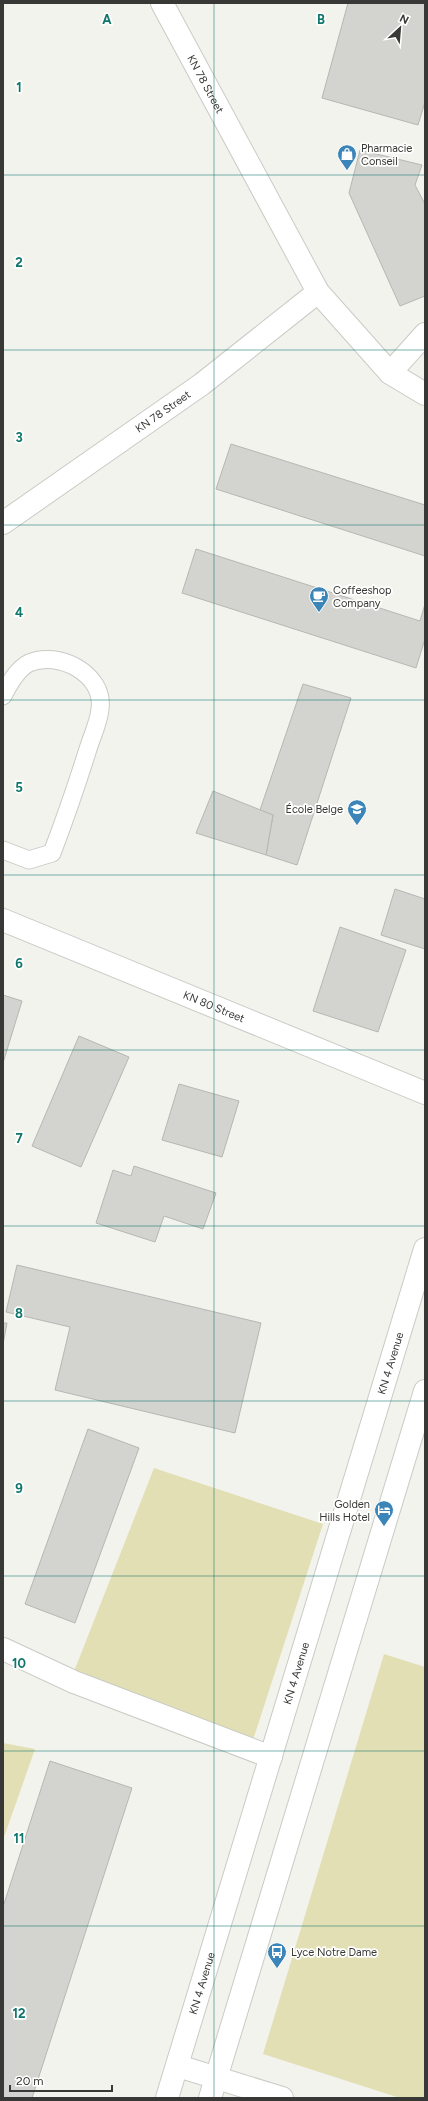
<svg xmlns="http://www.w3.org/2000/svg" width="428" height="2101" font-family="Figtree,sans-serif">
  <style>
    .green { fill: #e2dfb4 }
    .building { fill: #d3d3cf; stroke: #b6b6b2 }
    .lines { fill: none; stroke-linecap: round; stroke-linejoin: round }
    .lane-casing { stroke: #cacac6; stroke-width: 19 }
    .street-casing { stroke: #cacac6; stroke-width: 24 }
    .secondary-casing { stroke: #cacac6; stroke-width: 24 }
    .lane { stroke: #fff; stroke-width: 17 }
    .street { stroke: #fff; stroke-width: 22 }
    .secondary { stroke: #fff; stroke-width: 22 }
    .grid { fill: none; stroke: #0f766e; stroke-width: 1; stroke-opacity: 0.55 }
    .labels { text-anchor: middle; stroke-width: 3.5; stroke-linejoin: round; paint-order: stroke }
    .street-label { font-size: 11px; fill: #383836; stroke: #fffffe }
    .poi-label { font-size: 11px; fill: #383836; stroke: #fffffe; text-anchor: start }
    .grid-label { font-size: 13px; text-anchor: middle; font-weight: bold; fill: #0f766e; stroke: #fffffe; stroke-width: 3.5; stroke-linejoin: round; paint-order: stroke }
  </style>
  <rect width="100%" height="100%" fill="#f3f3ee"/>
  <g class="green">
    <path d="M154,1468L323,1524L253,1740L73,1674Z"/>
    <path d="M384,1654L425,1667V2098H400L263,2054Z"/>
    <path d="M3,1743L35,1749L3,1840Z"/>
  </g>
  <g class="building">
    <path d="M348,3H425V102L418,125L322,98Z"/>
    <path d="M360,150L422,165L415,185L425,204V296L400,306L349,193Z"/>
    <path d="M231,444L425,505V556L216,489Z"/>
    <path d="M196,549L420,621L425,604V639L416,668L182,593Z"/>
    <path d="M303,684L351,698L297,865L266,855L273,815L260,810Z"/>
    <path d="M213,791L273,815L266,855L196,833Z"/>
    <path d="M395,889L425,899V949L381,935Z"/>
    <path d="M340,927L406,950L378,1032L313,1011Z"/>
    <path d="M3,995L22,1001L3,1063Z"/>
    <path d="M79,1036L129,1057L81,1167L32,1146Z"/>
    <path d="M179,1084L239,1101L222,1157L162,1140Z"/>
    <path d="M134,1166L216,1193L203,1229L164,1216L155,1242L96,1223L113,1170L131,1176Z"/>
    <path d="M17,1265L261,1323L235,1433L55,1390L70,1327L6,1312Z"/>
    <path d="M3,1323H7L3,1344Z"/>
    <path d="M88,1429L139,1448L75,1623L25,1604Z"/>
    <path d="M50,1761L132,1788L32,2098H3V1907Z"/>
  </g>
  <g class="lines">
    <g class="lane-casing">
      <path id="lane" d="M3,696C9,684 17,669 29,663C58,650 105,674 100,709C99,722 92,736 88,749C77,784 65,819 52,853L29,860L3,850"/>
    </g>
    <g class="street-casing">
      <g id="street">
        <path id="s1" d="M162,3L318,292L390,373L425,394"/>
        <path d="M390,373L425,334"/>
        <path id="s2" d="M3,523L202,384L318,292"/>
        <path id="s3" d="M3,920L425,1093"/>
        <path d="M3,1649L74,1682L271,1757"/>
        <path d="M178,2066L282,2098"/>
      </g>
    </g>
    <g class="secondary-casing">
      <g id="secondary">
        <path id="s4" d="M167,2098L425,1249"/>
        <path d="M210,2098L425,1391"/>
      </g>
    </g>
    <use href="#lane" class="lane"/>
    <use href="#street" class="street"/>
    <use href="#secondary" class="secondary"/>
  </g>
  <path class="grid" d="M214,3V2098M3,175H425M3,350H425M3,525H425M3,700H425M3,875H425M3,1050H425M3,1226H425M3,1401H425M3,1576H425M3,1751H425M3,1926H425"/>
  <defs>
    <g id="shop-pin" transform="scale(1)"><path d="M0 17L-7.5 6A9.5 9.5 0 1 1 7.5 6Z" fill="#3c85b9" stroke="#fffffe"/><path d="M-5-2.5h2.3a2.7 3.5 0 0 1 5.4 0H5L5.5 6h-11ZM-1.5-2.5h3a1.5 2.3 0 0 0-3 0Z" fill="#fff"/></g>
    <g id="cafe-pin" transform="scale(1)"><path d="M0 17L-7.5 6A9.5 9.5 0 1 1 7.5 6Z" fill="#3c85b9" stroke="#fffffe"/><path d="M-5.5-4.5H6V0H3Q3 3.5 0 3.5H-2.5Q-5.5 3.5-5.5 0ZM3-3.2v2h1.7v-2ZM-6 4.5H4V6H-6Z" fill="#fff"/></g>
    <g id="school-pin" transform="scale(1)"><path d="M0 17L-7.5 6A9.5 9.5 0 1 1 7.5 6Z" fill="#3c85b9" stroke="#fffffe"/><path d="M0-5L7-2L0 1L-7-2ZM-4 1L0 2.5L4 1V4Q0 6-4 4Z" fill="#fff"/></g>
    <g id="hotel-pin" transform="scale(1)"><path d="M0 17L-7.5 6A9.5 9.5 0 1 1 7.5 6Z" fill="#3c85b9" stroke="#fffffe"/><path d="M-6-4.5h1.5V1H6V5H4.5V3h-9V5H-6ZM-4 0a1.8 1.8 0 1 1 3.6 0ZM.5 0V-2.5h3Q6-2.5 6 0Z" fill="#fff"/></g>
    <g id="bus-pin" transform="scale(1)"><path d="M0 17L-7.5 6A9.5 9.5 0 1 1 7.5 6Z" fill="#3c85b9" stroke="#fffffe"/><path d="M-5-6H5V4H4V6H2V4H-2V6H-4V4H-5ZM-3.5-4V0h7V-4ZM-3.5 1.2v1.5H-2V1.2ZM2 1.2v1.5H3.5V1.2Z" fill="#fff"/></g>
  </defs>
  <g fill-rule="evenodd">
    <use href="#shop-pin" x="347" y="154"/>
    <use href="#cafe-pin" x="319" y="596"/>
    <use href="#school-pin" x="357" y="809"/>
    <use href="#hotel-pin" x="384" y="1510"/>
    <use href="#bus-pin" x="277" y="1952"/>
  </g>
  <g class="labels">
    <g class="street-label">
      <text dy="4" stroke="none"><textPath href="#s1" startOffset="92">KN 78 Street</textPath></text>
      <text dy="4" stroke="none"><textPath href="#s2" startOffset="195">KN 78 Street</textPath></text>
      <text dy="4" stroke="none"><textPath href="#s3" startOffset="228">KN 80 Street</textPath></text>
      <text dy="4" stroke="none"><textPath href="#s4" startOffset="768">KN 4 Avenue</textPath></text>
      <text dy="4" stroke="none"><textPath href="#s4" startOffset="444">KN 4 Avenue</textPath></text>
      <text dy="4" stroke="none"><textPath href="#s4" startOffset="120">KN 4 Avenue</textPath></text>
    </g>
    <g class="poi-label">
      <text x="361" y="152">Pharmacie<tspan x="361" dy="13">Conseil</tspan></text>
      <text x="333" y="594">Coffeeshop<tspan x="333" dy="13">Company</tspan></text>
      <text x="343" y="813" text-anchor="end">École Belge</text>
      <text x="370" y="1508" text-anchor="end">Golden<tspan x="370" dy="13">Hills Hotel</tspan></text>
      <text x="291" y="1956">Lyce Notre Dame</text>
    </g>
  </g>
  <g class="grid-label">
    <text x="107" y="24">A</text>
    <text x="321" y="24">B</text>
    <text x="19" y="92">1</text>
    <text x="19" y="267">2</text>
    <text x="19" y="442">3</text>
    <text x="19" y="617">4</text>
    <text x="19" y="792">5</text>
    <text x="19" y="968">6</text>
    <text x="19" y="1143">7</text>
    <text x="19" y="1318">8</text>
    <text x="19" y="1493">9</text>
    <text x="19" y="1668">10</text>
    <text x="19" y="1843">11</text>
    <text x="19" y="2018">12</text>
  </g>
  <rect width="428" height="2101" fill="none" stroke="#383836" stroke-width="8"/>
  <g transform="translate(400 28) rotate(26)" stroke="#fffffe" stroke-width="3" paint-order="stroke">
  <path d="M0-3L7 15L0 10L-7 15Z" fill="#383836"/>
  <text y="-6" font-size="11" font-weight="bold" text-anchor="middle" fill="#383836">N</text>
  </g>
  <path d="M10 2085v6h102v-6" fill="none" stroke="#383836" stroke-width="2"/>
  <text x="16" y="2085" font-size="12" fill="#383836" stroke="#fffffe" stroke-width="3" paint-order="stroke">20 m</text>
</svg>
